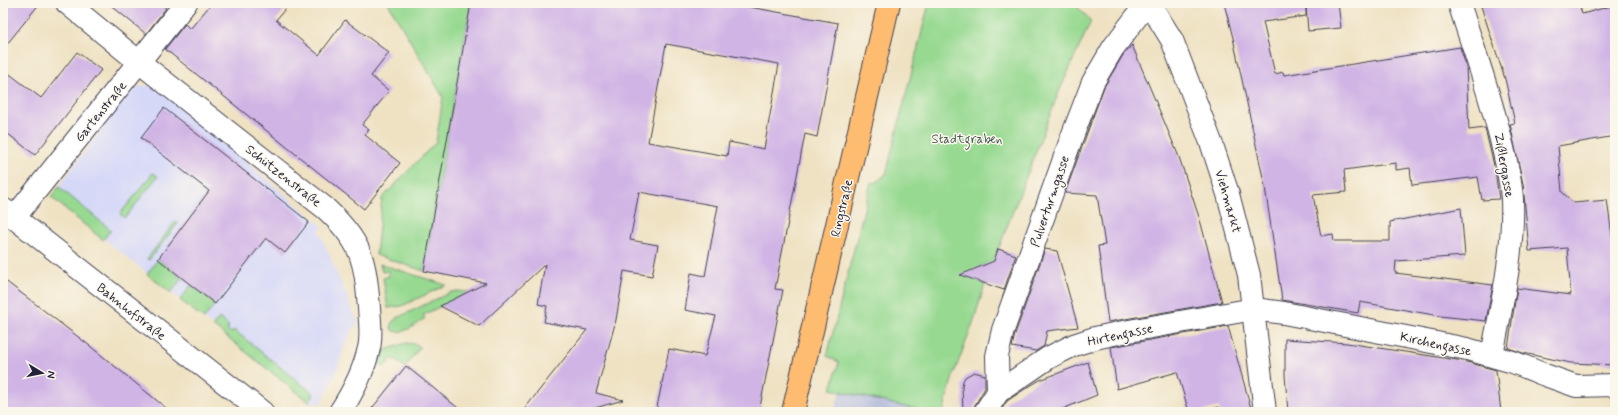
<svg xmlns="http://www.w3.org/2000/svg" width="1618" height="415" font-family="Mynerve,sans-serif">
  <style>
    .built { fill: #d6d8f8 }
    .industrial { fill: #bec3dd }
    .green { fill: #97d991; stroke: #5c7e66 }
    .building { fill: #d0b4e5; fill-rule: evenodd }
    .lines { fill: none; stroke-linecap: round; stroke-linejoin: round }
    .minor-casing { stroke: #413f4f; stroke-width: 24 }
    .major-casing { stroke: #413f4f; stroke-width: 24 }
    .minor { stroke: #fff; stroke-width: 22 }
    .major { stroke: #febc70; stroke-width: 22 }
    .labels { text-anchor: middle; stroke-width: 3; stroke-linejoin: round; paint-order: stroke }
    .street-label { font-size: 13px; fill: #22223b; stroke: #fbf7ec }
    .park-label { font-size: 13px; fill: #455955; stroke: #fbf7ec }
  </style>
  <rect width="100%" height="100%" fill="#fbf7ec"/>
  <filter id="ink" filterUnits="userSpaceOnUse"><feTurbulence type="fractalNoise" baseFrequency=".025" numOctaves="2"/><feDisplacementMap in="SourceGraphic" scale="8" xChannelSelector="R" yChannelSelector="G"/><feConvolveMatrix kernelMatrix="1 2 1 2 8 2 1 2 1" color-interpolation-filters="sRGB"/></filter>
  <filter id="wash" filterUnits="userSpaceOnUse"><feTurbulence type="fractalNoise" baseFrequency=".012" numOctaves="4" result="noise"/><feDisplacementMap in="SourceGraphic" scale="16" xChannelSelector="R" yChannelSelector="G"/><feGaussianBlur stdDeviation="0.9" result="paint"/><feColorMatrix in="noise" values="0 0 0 0 0 0 0 0 0 0 0 0 0 0 0 0 0 1.4 0 .05"/><feComposite in="paint" operator="in"/></filter>
  <g filter="url(#wash)">
    <rect width="100%" height="100%" fill="#efe2c3"/>
    <path class="built" d="M139,86H151L163,92L323,227L319,231L358,323L350,334L346,342L335,376L321,403L313,404L309,402L51,197L128,94Z"/>
    <path class="industrial" d="M840,391L861,396L927,412H834Z"/>
    <g class="green">
      <path d="M388,3H471L424,271L376,255L382,198L436,142L443,97Z"/>
      <path d="M929,3H1074L1091,21L1058,94L992,266L984,265L978,268L979,282L985,284L973,323L953,376L943,412H926L831,389L839,362L827,356L871,182L875,183L886,174Z"/>
      <path d="M153,173L158,176L125,218L120,214Z"/>
      <path d="M59,187L111,230L103,240L51,197Z"/>
      <path d="M176,221L178,223L149,260L147,259Z"/>
      <path d="M158,259L182,278L171,293L147,274Z"/>
      <path d="M380,264L446,285L402,306L388,308L383,278L389,276L388,271L382,272Z"/>
      <path d="M191,285L215,304L204,319L180,300Z"/>
      <path d="M458,291L469,292L473,295L459,297L423,315L425,318C416,325 401,337 391,329L392,322L397,318L451,292Z"/>
      <path d="M219,318L229,326L227,330L232,333L234,330L314,394L309,402L213,326Z"/>
      <path d="M406,343L416,344L420,347L405,367L392,358L384,367L379,364L385,350Z"/>
    </g>
    <g id="blocks">
      <g class="building">
        <path d="M3,3H40L3,49Z"/>
        <path d="M108,3H159L166,8L146,34Z"/>
        <path d="M212,3H290L276,20L319,55L345,20L389,53L371,76L389,91L362,125L369,130L365,135L400,163L364,209L165,49L185,24L190,29Z"/>
        <path d="M471,3H727L838,23L817,137L805,134L775,289L783,290L759,412H656L669,349L705,356L716,316L685,310L691,273L705,276L718,206L639,192L630,240L658,245L652,276L624,271L616,320L596,393L623,400L581,412H522L587,330L544,322L547,306L538,304L545,264L479,326L440,306L486,283L424,271ZM666,44L779,64L764,149L729,142L727,156L648,142Z"/>
        <path d="M1224,3H1338L1341,28L1308,31L1306,5V16L1263,22L1275,74L1283,72L1284,75L1460,47L1466,66L1469,130L1485,128L1495,170L1499,199L1482,200L1478,177L1412,185L1410,168L1396,170V163L1344,170L1346,192L1313,195L1321,236L1333,234L1334,241H1390V222L1461,208L1465,256L1396,261L1395,273L1493,285L1486,321L1440,316L1360,302L1358,313L1282,300L1265,187L1233,38Z"/>
        <path d="M1480,3H1579L1582,14L1615,5V136L1558,146L1562,192L1574,203L1607,200L1615,257V365L1571,363L1523,353L1508,348L1517,288L1571,295L1567,248L1529,251L1523,184L1510,124L1515,123L1505,79Z"/>
        <path d="M1132,45L1179,157L1200,220L1222,302L1108,322L1098,246L1105,245L1097,195L1065,193L1104,87L1123,55Z"/>
        <path d="M77,52L101,70L35,155L3,130V69L41,98Z"/>
        <path d="M164,108L309,222L285,253L266,238L215,304L158,259L209,191L141,138Z"/>
        <path d="M998,249L1016,255L1004,290L960,275L994,261Z"/>
        <path d="M1045,249L1057,251L1078,327L1047,331L1044,346L1036,351L1012,347L1015,334Z"/>
        <path d="M3,279L90,346L171,412H3Z"/>
        <path d="M1228,326L1252,412H1220L1219,407L1199,412H1189L1177,372L1117,389L1111,347Z"/>
        <path d="M1285,339L1347,343L1463,361L1496,370L1501,412H1288L1285,375Z"/>
        <path d="M1088,362L1097,395L1055,412H1000L1007,401L1025,389L1040,380Z"/>
        <path d="M406,366L463,412H369Z"/>
        <path d="M974,372L985,375V388L975,405L973,412H963L962,386L963,381L965,377Z"/>
      </g>
    </g>
  </g>
  <g filter="url(#ink)">
    <use href="#blocks" fill-opacity="0" stroke="#413f4f" stroke-width="1"/>
    <g class="lines">
      <g class="minor-casing">
        <g id="minor">
          <path d="M67,3L139,62L325,208C362,242 365,259 369,308C370,321 372,335 369,348C364,371 353,392 340,412"/>
          <path d="M1149,3L1172,40L1212,145L1228,194L1249,275L1265,412"/>
          <path d="M1459,3C1474,51 1492,99 1503,148C1507,165 1511,182 1512,199C1514,251 1502,304 1492,355"/>
          <path d="M3,209L262,412"/>
          <path d="M14,218L186,3"/>
          <path d="M998,392L1048,358L1074,345L1095,338L1123,332L1254,309L1284,313L1467,349L1513,362L1545,375L1576,386L1615,385"/>
          <path d="M985,412L998,392L997,356L1003,330L1073,134L1093,82L1113,48L1147,3"/>
        </g>
      </g>
      <g class="major-casing">
        <path id="major" d="M793,412L889,3"/>
      </g>
      <use href="#minor" class="minor"/>
      <use href="#major" class="major"/>
    </g>
  </g>
  <g class="labels">
    <g class="street-label">
      <text transform="translate(100 111) rotate(-51)" y="5">Gartenstraße</text>
      <text transform="translate(1505 165) rotate(80)" y="5">Zißlergasse</text>
      <text transform="translate(284 175) rotate(38)" y="5">Schützenstraße</text>
      <text transform="translate(1049 201) rotate(-71)" y="5">Pulverturmgasse</text>
      <text transform="translate(1229 201) rotate(74)" y="5">Viehmarkt</text>
      <text transform="translate(841 208) rotate(-77)" y="5">Ringstraße</text>
      <text transform="translate(132 311) rotate(38)" y="5">Bahnhofstraße</text>
      <text transform="translate(1120 334) rotate(-12)" y="5">Hirtengasse</text>
      <text transform="translate(1436 343) rotate(12)" y="5">Kirchengasse</text>
    </g>
    <g class="park-label">
      <text x="967" y="143">Stadtgraben</text>
    </g>
  </g>
  <rect width="1618" height="415" fill="none" stroke="#fbf7ec" stroke-width="16"/>
  <g transform="translate(42 373) rotate(100)" stroke="#fbf7ec" stroke-width="3" paint-order="stroke">
  <path d="M0-3L7 15L0 10L-7 15Z" fill="#22223b"/>
  <text y="-6" font-size="11" font-weight="bold" text-anchor="middle" fill="#22223b">N</text>
  </g>
</svg>
